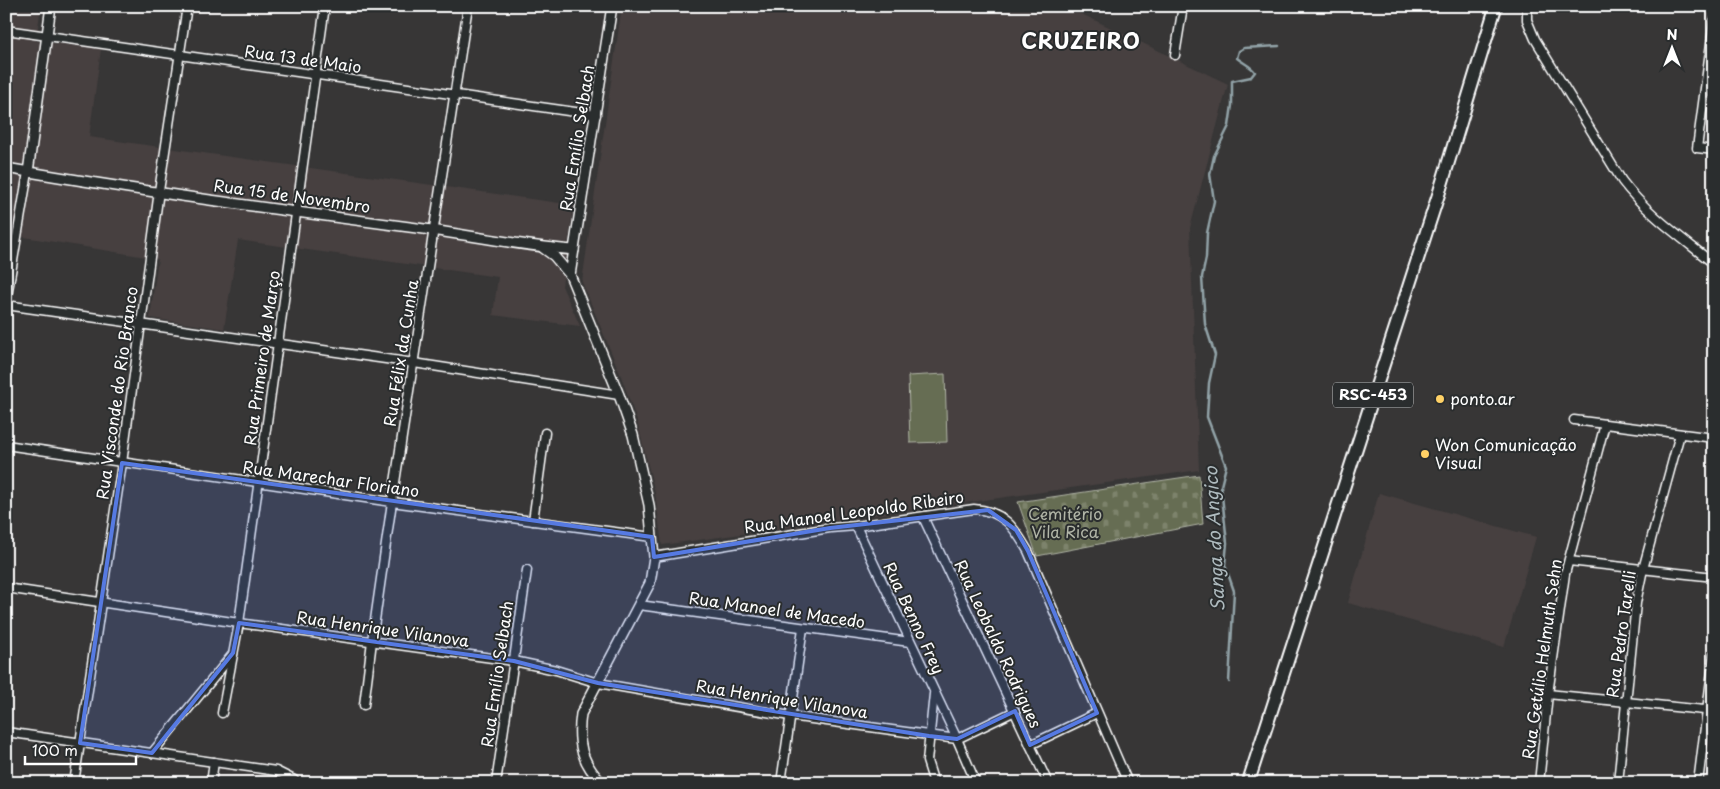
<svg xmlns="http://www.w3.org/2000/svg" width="1720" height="789" font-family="'Playpen Sans',sans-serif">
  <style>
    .built { fill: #474040 }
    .cemetery { fill: url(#cemetery-stones); stroke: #b2b6a8 }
    .pitch { fill: #666d52; stroke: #b2b6a8 }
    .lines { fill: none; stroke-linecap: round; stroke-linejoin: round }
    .stream { stroke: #92a3a8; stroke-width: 2.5 }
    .minor-casing { stroke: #fff; stroke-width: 11 }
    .major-casing { stroke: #fff; stroke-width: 12 }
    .highway-casing { stroke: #fff; stroke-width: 15 }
    .minor { stroke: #2a2d2e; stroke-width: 8 }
    .major { stroke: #2a2d2e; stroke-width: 9 }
    .highway { stroke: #2a2d2e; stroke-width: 11 }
    .marked { fill: #567ae2; fill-opacity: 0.2; stroke: #567ae2; stroke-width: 4; stroke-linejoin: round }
    .poi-dot { fill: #ffd166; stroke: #2a2d2e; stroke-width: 2 }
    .labels { text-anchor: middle; stroke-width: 4; stroke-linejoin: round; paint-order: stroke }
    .shield { fill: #2a2d2e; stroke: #bfc0c0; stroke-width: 1 }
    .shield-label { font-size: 15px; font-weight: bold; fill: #fff }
    .street-label { font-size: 16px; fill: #fff; stroke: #2a2d2e }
    .poi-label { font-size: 16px; fill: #fff; stroke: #2a2d2e; text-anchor: start }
    .park-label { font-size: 16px; fill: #b2b6a8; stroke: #2a2d2e }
    .water-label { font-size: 18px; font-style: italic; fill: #aebabe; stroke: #2a2d2e }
    .district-label { font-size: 21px; font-weight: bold; letter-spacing: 1px; fill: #fff; stroke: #2a2d2e }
  </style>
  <defs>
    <pattern id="cemetery-stones" width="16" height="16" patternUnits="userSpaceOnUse" patternTransform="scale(1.25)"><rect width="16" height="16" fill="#666d52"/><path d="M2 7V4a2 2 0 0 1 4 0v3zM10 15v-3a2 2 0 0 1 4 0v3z" fill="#7d836c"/></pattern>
  </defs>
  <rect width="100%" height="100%" fill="#373636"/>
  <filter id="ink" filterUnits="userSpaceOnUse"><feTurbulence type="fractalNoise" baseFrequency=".02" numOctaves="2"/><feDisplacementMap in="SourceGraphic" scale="10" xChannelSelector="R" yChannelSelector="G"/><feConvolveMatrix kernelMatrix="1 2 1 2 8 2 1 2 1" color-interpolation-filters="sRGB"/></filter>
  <g filter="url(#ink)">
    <g class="built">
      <path d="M6,6H41L36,41L101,49L89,137L574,205L562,286L580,326L493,315L498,277L238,240L224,329L150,318L158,259L6,234Z"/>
      <path d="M622,6H1065L1228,84L1190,228L1199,470L662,545L655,493L637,421L621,376L582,282Z"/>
      <path d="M1379,493L1536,537L1504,647L1348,603Z"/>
    </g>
    <path class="cemetery" d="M1199,475L1203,524L1037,556L1018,502Z"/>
    <path class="pitch" d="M945,374L947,442L910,443L908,376Z"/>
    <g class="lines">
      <path class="stream" d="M1229,682L1234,591L1225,565L1227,543L1221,486L1226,466L1207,417L1209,383L1215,355L1205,324L1202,277L1206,258L1207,233L1214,201L1210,174L1214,156L1229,126L1232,105V81L1251,77L1255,72C1251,66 1243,63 1237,58L1239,51L1244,48L1279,46"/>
      <g class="minor-casing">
        <g id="minor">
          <path d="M1527,6V20L1535,39L1622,181C1647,214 1682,238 1714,264"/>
          <path d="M1714,21L1697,148L1714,150"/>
          <path d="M6,30L596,115"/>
          <path d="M1175,55L1183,6"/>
          <path d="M6,302L28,172"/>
          <path d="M6,305L414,363L619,395"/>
          <path d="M1574,420L1714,438"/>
          <path d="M6,445L392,502L652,537"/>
          <path d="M923,517L1048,783"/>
          <path d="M533,521L545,433"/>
          <path d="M856,526L957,739L976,783"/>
          <path d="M654,557L830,528L856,526L974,509C1004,511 1014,527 1028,551L1128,783"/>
          <path d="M1569,561L1714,577"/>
          <path d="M6,588L239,623L514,661L556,670L598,683L790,716L957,739L1015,711"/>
          <path d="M639,605L910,642"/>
          <path d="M1548,694L1714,711"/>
          <path d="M364,705L372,641L392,502L468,6"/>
          <path d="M222,713L239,623L325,6"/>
          <path d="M6,732L276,771L294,780"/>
          <path d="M1030,745L1097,713"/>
          <path d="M152,753L233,654"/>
          <path d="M74,783L122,463L159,191L187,6"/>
          <path d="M211,783L214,762"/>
          <path d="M496,783L527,570"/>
          <path d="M781,783L803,628"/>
          <path d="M934,783L927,761L934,694"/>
          <path d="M1539,783L1548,694L1565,574L1605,424"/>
          <path d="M1618,783L1636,603L1643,569L1680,434"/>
          <path d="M1698,783L1714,655"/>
        </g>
      </g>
      <g class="major-casing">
        <g id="major">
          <path d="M6,168C143,192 280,210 417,228C470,235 521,246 574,250"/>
          <path d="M28,172L51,6"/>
          <path d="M543,248L554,256L570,275L619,395L633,435L649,505L652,537L654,557L650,583L581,714C577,742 581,762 602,783"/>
          <path d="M570,275L612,6"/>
        </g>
      </g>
      <g class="highway-casing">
        <path id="highway" d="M1248,783L1439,193L1496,6"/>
      </g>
      <use href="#minor" class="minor"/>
      <use href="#major" class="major"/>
      <use href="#highway" class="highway"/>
    </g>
  </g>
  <path class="marked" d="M122,463L652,537L654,557L830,528L988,510L1016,530L1028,551L1097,713L1030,745L1015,711L957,739L929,736L598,683L514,661L239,623L233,653L152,753L80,743Z"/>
  <g class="poi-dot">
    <circle cx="1440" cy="399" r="5"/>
    <circle cx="1425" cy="454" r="5"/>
  </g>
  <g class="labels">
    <rect class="shield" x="1333" y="382.5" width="80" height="25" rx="4"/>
    <g class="shield-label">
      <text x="1373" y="400">RSC-453</text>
    </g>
    <g class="street-label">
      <text transform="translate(303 59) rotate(8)" y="6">Rua 13 de Maio</text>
      <text transform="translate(577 138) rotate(-81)" y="6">Rua Emílio Selbach</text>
      <text transform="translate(292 196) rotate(8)" y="6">Rua 15 de Novembro</text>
      <text transform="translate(401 353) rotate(-81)" y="6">Rua Félix da Cunha</text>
      <text transform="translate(262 358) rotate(-82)" y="6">Rua Primeiro de Março</text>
      <text transform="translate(117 393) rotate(-82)" y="6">Rua Visconde do Rio Branco</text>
      <text transform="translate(331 479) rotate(8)" y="6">Rua Marechar Floriano</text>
      <text transform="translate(854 512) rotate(-8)" y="6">Rua Manoel Leopoldo Ribeiro</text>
      <text transform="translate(777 610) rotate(8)" y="6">Rua Manoel de Macedo</text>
      <text transform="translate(914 618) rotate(65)" y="6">Rua Benno Frey</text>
      <text transform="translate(383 629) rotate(8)" y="6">Rua Henrique Vilanova</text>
      <text transform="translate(1621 634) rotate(-82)" y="6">Rua Pedro Tarelli</text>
      <text transform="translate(998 644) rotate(65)" y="6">Rua Leobaldo Rodrigues</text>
      <text transform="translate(1542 659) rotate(-82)" y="6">Rua Getúlio Helmuth Sehn</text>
      <text transform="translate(497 674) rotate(-82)" y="6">Rua Emílio Selbach</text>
      <text transform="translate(782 699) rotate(9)" y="6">Rua Henrique Vilanova</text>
    </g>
    <g class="poi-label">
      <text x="1450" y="405">ponto.ar</text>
      <text x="1435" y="451">Won Comunicação<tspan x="1435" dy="18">Visual</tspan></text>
    </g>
    <g class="park-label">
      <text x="1065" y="520">Cemitério<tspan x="1065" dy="18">Vila Rica</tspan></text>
    </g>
    <g class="water-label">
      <text transform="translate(1215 539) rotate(-93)" y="6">Sanga do Angico</text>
    </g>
    <g class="district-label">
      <text x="1081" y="49">CRUZEIRO</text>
    </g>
  </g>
  <rect width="1720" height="789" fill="none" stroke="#2a2d2e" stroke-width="25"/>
  <rect x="12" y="12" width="1695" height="764" fill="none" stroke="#fff" stroke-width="2" filter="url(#ink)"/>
  <g transform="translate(1672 48)" stroke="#2a2d2e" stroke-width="4" paint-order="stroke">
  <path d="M0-4L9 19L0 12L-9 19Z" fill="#ffffff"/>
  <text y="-8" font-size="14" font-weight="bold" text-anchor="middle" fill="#ffffff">N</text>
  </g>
  <path d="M25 756v8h111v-8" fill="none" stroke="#ffffff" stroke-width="2.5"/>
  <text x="32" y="756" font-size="15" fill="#ffffff" stroke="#2a2d2e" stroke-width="4" paint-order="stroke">100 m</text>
</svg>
